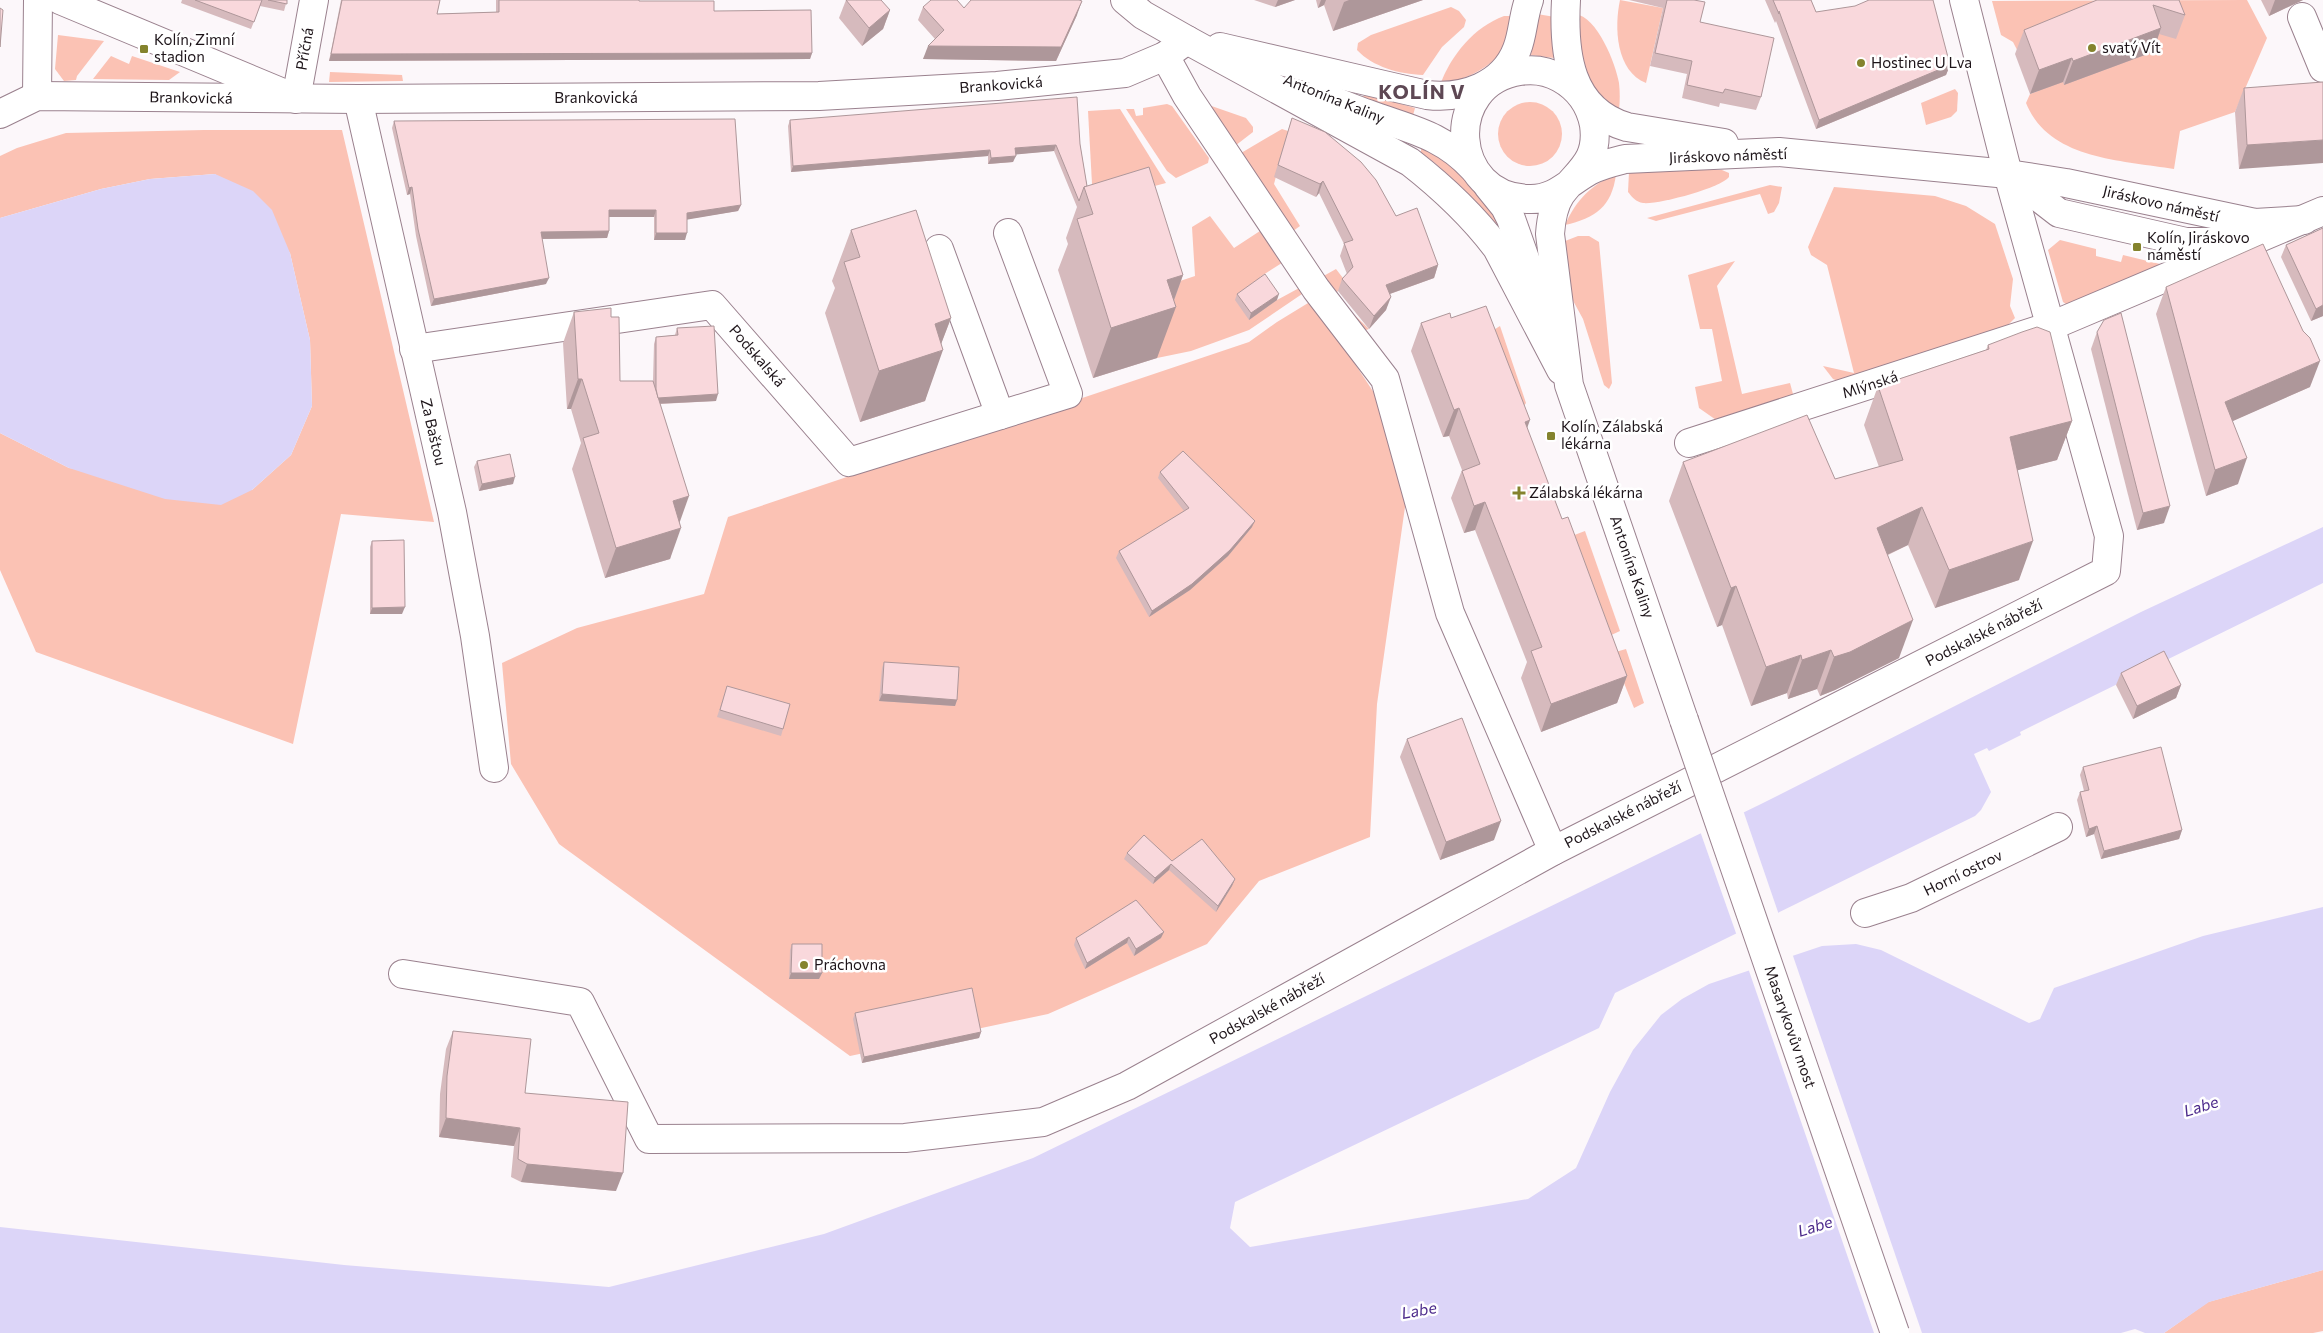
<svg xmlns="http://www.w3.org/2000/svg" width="2323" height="1333" font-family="Commissioner,sans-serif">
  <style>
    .green { fill: #fbc2b4 }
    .water { fill: #dcd5f8 }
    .pier { fill: #fcf7fa }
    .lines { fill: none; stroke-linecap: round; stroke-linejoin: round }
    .minor-casing { stroke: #9a818e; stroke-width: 30 }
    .minor { stroke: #fff; stroke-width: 28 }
    .minor-bridge-casing { stroke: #9a818e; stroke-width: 30; stroke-linecap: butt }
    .minor-bridge { stroke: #fff; stroke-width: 28 }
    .wall { fill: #d6babd }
    .shaded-wall { fill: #ae979a }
    .building { fill: #f9d8dc; stroke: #ae979a }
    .poi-dot { fill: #84832d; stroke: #fff; stroke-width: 2 }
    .labels { text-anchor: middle; stroke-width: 5; stroke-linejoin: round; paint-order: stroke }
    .poi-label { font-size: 15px; fill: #1d1419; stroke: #fff; text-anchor: start }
    .street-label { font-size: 15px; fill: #1d1419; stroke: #fff }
    .water-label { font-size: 16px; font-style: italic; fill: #4c2a8b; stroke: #fff }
    .district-label { font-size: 20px; font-weight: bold; letter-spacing: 1px; fill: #5e4854; stroke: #fff }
  </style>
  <rect width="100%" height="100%" fill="#fcf7fa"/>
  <g class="green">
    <path d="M1620,0L1663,8L1646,83C1616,71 1614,28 1620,0Z"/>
    <path d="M2247,0L2267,38L2235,112L2180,131L2174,169C2122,160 2049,160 2026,103L2030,94L2038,91L2013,42L2001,35L1992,1Z"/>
    <path d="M1451,7L1459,11L1466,20L1464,27L1442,47L1423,75C1399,74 1373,67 1357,50L1358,43L1371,35Z"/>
    <path d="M1537,14L1555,17L1554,58L1531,55Z"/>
    <path d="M1575,14C1597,16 1616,64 1619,83C1620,92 1620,101 1619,110C1579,82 1579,59 1575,14Z"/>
    <path d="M1504,16H1514C1511,59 1478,76 1440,85C1451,55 1474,27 1504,16Z"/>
    <path d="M58,35L104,41L77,76L76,80L64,81L55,69Z"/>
    <path d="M111,56L129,64L132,56L180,72L169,80L93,79Z"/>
    <path d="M330,72L402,75L403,81L329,82Z"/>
    <path d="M1955,89L1958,93L1957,111L1951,117L1926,125L1921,103Z"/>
    <path d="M1366,94L1415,108L1412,119L1360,99Z"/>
    <path d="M1200,102L1246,118L1253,127V132L1231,149Z"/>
    <circle cx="1530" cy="134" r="32"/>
    <path d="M1167,104L1172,106L1209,158L1208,163L1176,178L1167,171L1126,109H1134L1136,116L1143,115V108Z"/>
    <path d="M1120,109L1166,183L1093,202L1088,111Z"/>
    <path d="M1282,129L1288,131L1274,184L1300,226L1289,234L1236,156Z"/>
    <path d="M204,130H342L434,522L341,514L293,744L36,652L0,570V433L69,468L252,490L291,455L312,406L310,340L290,253L215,174L150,179L101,189L0,218V156L17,148L66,133Z"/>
    <path d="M1421,144L1448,158L1466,181L1494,209L1504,234C1473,208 1458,177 1421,153Z"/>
    <path d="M1663,169L1722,170L1729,173V177C1721,188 1657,205 1643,203C1636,202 1632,197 1628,192L1629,172Z"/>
    <path d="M1616,174C1612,207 1595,218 1565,225C1576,200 1591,185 1616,174Z"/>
    <path d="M1770,185L1782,187L1779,203L1774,212L1768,214L1760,194L1656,221L1647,218Z"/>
    <path d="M1834,187L1935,196L1966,206L1995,224L2013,279L2010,306L2015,318L2007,326L1848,385L1833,379L1823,366L1854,373L1827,265L1811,255L1808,247Z"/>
    <path d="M1210,216L1234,248L1263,229L1285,261L1260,277L1277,300L1301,287L1305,292L1249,330L1191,351L1157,358L1149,331L1153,290L1195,276L1192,227Z"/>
    <path d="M1578,236H1589L1599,242L1612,383L1609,389L1604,385L1583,319L1571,297L1560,243Z"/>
    <path d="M2060,240L2096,249V256L2121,262L2123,255L2164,265L2066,304L2063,302L2048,250Z"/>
    <path d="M1735,261L1717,286L1742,394L1790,383L1793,394L1782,403L1719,422L1699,408L1695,387L1722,381L1712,329H1700L1688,275Z"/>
    <path d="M1336,269L1346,282L1337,292V298L1369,329L1363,331L1320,278Z"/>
    <path d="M1313,300L1380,402L1406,500L1377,704L1370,837L1259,881L1207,944L1048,1014L850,1056L559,844L511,764L502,663L577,628L704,594L728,517L1249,342L1277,322Z"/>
    <path d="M1500,326L1526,403L1522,409L1492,331Z"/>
    <path d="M1585,531L1620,631L1607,637L1569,537Z"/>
    <path d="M1626,649L1644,703L1634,708L1612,653Z"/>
    <path d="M2323,1270V1331L2313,1333H2164L2208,1302Z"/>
  </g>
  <g class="water">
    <path d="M215,174L253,191L272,210L290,253L310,340L312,406L291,455L252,490L221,505L165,499L69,468L0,433V218L101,189L150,179Z"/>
    <path d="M2323,527V583L2020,732L2021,735L1989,751L1987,748L1974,754L1991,792L1981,810L1975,816L1615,993L1599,1028L1235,1202L1230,1228L1250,1247L1528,1199L1576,1168L1610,1092L1633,1050L1661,1015L1682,999L1709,984L1822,946L1856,944L1881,950L2029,1023L2040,1019L2054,988L2203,936L2323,907V1270L2209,1302L2164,1333H2145L2135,1329L2121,1333H0V1227L344,1265L609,1287L824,1234L1033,1158L1761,804L2141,612Z"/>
  </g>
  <g class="pier">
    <path d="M1743,810L1779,915L1737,936L1700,831Z"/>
    <path d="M1792,953L1922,1333H1874L1748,968Z"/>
  </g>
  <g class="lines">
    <g class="minor-casing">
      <g id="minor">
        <path d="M60,0L283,93"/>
        <path d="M1125,0L1143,15L1187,40L1410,162C1442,187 1472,215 1497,248L1561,370"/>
        <path d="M1566,0C1563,53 1569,110 1627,127L1724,143"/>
        <path d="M2302,17L2323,68"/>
        <path d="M1220,47L1427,95C1463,99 1503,86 1517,49C1523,34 1523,16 1529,0"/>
        <path d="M1165,56L1187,96L1316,289L1385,379L1450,613L1553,851"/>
        <path d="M1317,94C1334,101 1351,108 1368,114C1408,129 1442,134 1473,168"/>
        <path d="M37,96L38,0"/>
        <path d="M296,99L314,0"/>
        <path d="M358,99L452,512L475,636L494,768"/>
        <path d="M0,114L37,96L358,99L819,96L997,86L1125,73L1165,56L1187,40"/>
        <path d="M2011,176L2059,213L2186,242H2237"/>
        <path d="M1488,186L1505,207L1511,219L1540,301"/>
        <path d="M939,249L1000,415"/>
        <path d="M414,349L712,305L849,462L1068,394L1008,233"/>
        <path d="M1689,443L2051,326L2323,211"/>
        <path d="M1684,720L1569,385L1550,234C1551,220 1553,206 1561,194C1579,170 1599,161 1594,125C1590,104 1578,88 1560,78C1548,71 1533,69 1520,71C1442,83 1449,197 1529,199C1555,200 1569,182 1589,171C1600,165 1613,162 1625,159L1779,152L2008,174L2066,183L2255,223L2304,220"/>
        <path d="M1865,913L1911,898L2058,827"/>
        <path d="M403,974L580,1002L649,1139L905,1138L1043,1122L1127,1086L1553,851L2106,571L2109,536L2008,174L1964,0"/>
      </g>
    </g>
    <use href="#minor" class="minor"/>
    <g class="minor-bridge-casing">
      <path id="minor-bridge" d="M1684,720L1895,1333"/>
    </g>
    <use href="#minor-bridge" class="minor-bridge"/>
  </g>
  <g class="wall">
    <path d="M182,0H287L284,11L260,6L251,29L181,3Z"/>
    <path d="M341,0H440L437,14L496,12V0H639V1L714,11L812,53L810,59L329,61Z"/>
    <path d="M846,0L890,10L883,29L862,46L839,18Z"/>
    <path d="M1254,0H1295L1275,7Z"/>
    <path d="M1316,0H1423L1333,31L1324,5L1318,8Z"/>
    <path d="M1629,0H1694L1700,22L1761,97L1756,110L1720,103L1719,107L1682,98L1687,74L1650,66L1663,8Z"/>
    <path d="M1765,0H1811L1816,12L1950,65L1946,75L1816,129L1776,21L1775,23Z"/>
    <path d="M2179,0L2185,15L2176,39L2159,34L2153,52L2064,85L2063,82L2030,94L2015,54L2024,30Z"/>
    <path d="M2261,0H2303L2269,16Z"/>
    <path d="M923,7L1077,15L1056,61L923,59L935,39L918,20Z"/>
    <path d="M2323,82L2239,169L2235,112L2244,88Z"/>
    <path d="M1292,118L1396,216L1438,265L1434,278L1390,294L1386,310L1369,329L1338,291L1342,279L1347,274L1340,256L1344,244L1319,193L1316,197L1274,177Z"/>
    <path d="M790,120L1080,144L1087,186L1183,275L1174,301L1157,358L1093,378L1058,270L1068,244L1066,238L1077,207L1054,151L1015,154L1013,162L988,164V156L791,172L788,126Z"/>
    <path d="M394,121L741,205L738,211L687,219L685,240H654V217H609V231L607,238L542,239L546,284L431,306L416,236L410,194L407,195L392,128Z"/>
    <path d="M2323,228V316L2311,321L2281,257L2286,245Z"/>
    <path d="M851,230L951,318L941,344L925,401L860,422L825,313L835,288L832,281Z"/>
    <path d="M2166,287L2303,331L2310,387L2232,421L2238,484L2206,496L2156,314Z"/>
    <path d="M1237,294L1277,300L1249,320L1235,300Z"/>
    <path d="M574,312L611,317L620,381H653L654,344L656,337L675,335L677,328L716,401L660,404L679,523L670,559L605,578L572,469L581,443L571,409H567L563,343Z"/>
    <path d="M1451,318L1527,428L1562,519L1627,676L1617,703L1541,732L1521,678L1527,662L1475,530L1464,533L1451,498L1462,470L1449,436L1443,437L1411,351L1421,323Z"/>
    <path d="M2097,332L2164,523L2137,530L2091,349Z"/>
    <path d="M1988,345L2072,421L2057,460L2017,470L2019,580L1935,608L1908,545L1888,555L1899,658L1835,690L1820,696L1817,689L1788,699L1787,693L1751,706L1722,625L1717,627L1669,501L1683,462L1835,479L1879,467L1864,425L1878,386L1986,350Z"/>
    <path d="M477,461L513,484L479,491L474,467Z"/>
    <path d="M1160,472L1252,527L1228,556L1190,590L1149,617L1116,558L1119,551L1184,511L1158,478Z"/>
    <path d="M372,541L402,614H370V547Z"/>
    <path d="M884,662L957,700L955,706L879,701L882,668Z"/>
    <path d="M2121,673L2181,685L2176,698L2133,719L2116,685Z"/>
    <path d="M727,686L783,729L781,736L717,717Z"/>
    <path d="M1407,739L1494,840L1440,860L1400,757Z"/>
    <path d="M2083,767L2182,830L2179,839L2101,859L2094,834L2086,837L2077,800L2080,792L2084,791L2080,775Z"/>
    <path d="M1127,853L1172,861L1235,879L1232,886L1216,912L1169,870L1153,884L1124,859Z"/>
    <path d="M1136,900L1161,938L1134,956L1127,943L1085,969L1074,945L1076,938Z"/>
    <path d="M792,944L822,973L819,979H789L790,950Z"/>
    <path d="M855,1013L981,1032L979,1038L862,1063L853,1019Z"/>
    <path d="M453,1031L525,1093L616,1191L521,1182L511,1177L514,1146L439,1137L440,1094L446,1049Z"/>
  </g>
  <g class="shaded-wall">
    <path d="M1278,0H1295L1275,7Z"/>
    <path d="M1321,0H1326L1324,5L1318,8Z"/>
    <path d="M1349,0H1423L1333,31L1344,2Z"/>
    <path d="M2275,0H2303L2269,16Z"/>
    <path d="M1082,1L1077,15L1056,61L923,59L928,46Z"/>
    <path d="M890,10L883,29L862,46L869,28Z"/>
    <path d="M2161,28L2153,52L2064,85L2073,61Z"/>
    <path d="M812,53L810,59L329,61L331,54Z"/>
    <path d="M2072,58L2063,82L2030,94L2039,70Z"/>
    <path d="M1950,65L1946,75L1816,129L1819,120Z"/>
    <path d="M2323,140V163L2239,169L2247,145Z"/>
    <path d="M1056,145L1054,151L1012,155L1015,148Z"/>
    <path d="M990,150L988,156L791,172L793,166Z"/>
    <path d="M1016,156L1013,162L988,164L991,158Z"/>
    <path d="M1323,181L1319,193L1316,197L1320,184Z"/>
    <path d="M412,187L410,194L407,195L409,188Z"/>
    <path d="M741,205L738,211L685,220L687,213Z"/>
    <path d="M609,210H656L654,217H607Z"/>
    <path d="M609,231L607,238L538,239L541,232Z"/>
    <path d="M656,233H687L685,240H654Z"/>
    <path d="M1438,265L1434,278L1381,297L1386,285Z"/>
    <path d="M1183,275L1171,308L1176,307L1157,358L1093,378L1111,328L1167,280Z"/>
    <path d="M549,278L546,284L431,306L434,299Z"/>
    <path d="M1279,294L1277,300L1249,320L1251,313Z"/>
    <path d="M1391,297L1386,310L1369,329L1374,316Z"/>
    <path d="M2323,305V316L2311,321L2316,309Z"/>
    <path d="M951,318L938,352L943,350L925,401L860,422L879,371L935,324Z"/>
    <path d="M2320,361L2310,387L2215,429L2225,402Z"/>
    <path d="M578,379H582L571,409H567Z"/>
    <path d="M718,394L716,401L653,404L656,398Z"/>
    <path d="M1459,408L1449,436L1443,437L1454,410Z"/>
    <path d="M1530,420L1520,448L1525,422Z"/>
    <path d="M2072,421L2057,460L1996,476L2010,437Z"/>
    <path d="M2247,458L2238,484L2206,496L2215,470Z"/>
    <path d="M515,477L513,484L479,491L482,484Z"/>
    <path d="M689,496L678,527L673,501Z"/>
    <path d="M1485,502L1475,530L1464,533L1474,506Z"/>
    <path d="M2170,506L2164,523L2137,530L2143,513Z"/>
    <path d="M1922,507L1908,545L1863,566L1877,528Z"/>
    <path d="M1255,521L1252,527L1228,556L1190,590L1149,617L1152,611Z"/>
    <path d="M681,528L670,559L605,578L616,548Z"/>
    <path d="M2033,541L2019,580L1935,608L1949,570Z"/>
    <path d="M1736,586L1722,625L1717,627L1731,588Z"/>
    <path d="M405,607L402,614H370L372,608Z"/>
    <path d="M1913,620L1899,658L1835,690L1820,696L1834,657Z"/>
    <path d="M1831,650L1817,689L1788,699L1802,660Z"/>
    <path d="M1801,655L1787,693L1751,706L1766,667Z"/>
    <path d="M1627,676L1617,703L1541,732L1551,704Z"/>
    <path d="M2181,685L2176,698L2133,719L2137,706Z"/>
    <path d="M882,694L957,700L955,706L879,701Z"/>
    <path d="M1501,821L1494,840L1440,860L1446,842Z"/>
    <path d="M2097,826L2094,834L2086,837L2089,829Z"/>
    <path d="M2182,830L2179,839L2101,859L2104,851Z"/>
    <path d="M1171,864L1169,870L1153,884L1155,878Z"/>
    <path d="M1235,879L1232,886L1216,912L1218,906Z"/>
    <path d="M1164,932L1161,938L1134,956L1136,949Z"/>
    <path d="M1129,937L1127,943L1085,969L1087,963Z"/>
    <path d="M791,973H822L819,979H789Z"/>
    <path d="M981,1032L979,1038L862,1063L864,1057Z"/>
    <path d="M446,1118L520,1128L514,1146L439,1137Z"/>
    <path d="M527,1164L623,1173L616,1191L521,1182Z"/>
  </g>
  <g class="building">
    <path d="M195,0H262L254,22Z"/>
    <path d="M268,0H287V4Z"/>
    <path d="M342,0H440L437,14L499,12V0H639V1H714V11L811,10L812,53L331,54Z"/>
    <path d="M846,0H881L890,10L869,28Z"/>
    <path d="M931,0H957L964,8L971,0H1079L1082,1L1061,47L928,46L944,30L923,7Z"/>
    <path d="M1667,0H1694L1705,2L1700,22L1774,38L1761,97L1725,89L1723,93L1687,85L1692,61L1655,53Z"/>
    <path d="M1773,0H1811L1816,12L1855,6L1869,0H1933L1950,65L1819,120L1779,11V14Z"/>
    <path d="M2097,0H2179L2185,15L2153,5L2161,28L2073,61L2072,58L2039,70L2024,30Z"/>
    <path d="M0,8L3,10L0,47Z"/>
    <path d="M2323,82V140L2247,145L2244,88Z"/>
    <path d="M1077,97L1080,144L1087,186L1084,187L1079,201L1056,145L1015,148L1016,156L991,158L990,150L793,166L790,120Z"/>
    <path d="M1292,118L1325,132L1361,162L1376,180L1396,216L1417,208L1438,265L1386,285L1391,297L1374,316L1342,279L1353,267L1344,243L1353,240L1323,181L1320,184L1278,165Z"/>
    <path d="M735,119L741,205L687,213V233H656V210H609V231L541,232L549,278L434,299L418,229L412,187L409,188L394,121Z"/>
    <path d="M1149,167L1183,275L1167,280L1176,307L1111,328L1077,219L1093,214L1084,187Z"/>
    <path d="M916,210L951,318L935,324L943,350L879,371L844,262L860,257L851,230Z"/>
    <path d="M2323,228V305L2316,309L2286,245Z"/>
    <path d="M2263,244L2303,331L2310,338L2320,361L2225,402L2247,458L2215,470L2166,287Z"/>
    <path d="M1265,274L1279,294L1251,313L1237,294Z"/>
    <path d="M1486,306L1530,420L1525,422L1562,519L1568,517L1627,676L1551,704L1531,651L1542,647L1485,502L1474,506L1462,471L1480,464L1459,408L1454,410L1421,323L1450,313L1451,318Z"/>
    <path d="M611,308V317H619L620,381H653L689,496L673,501L681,528L616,548L583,438L599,433L582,379H578L574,312Z"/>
    <path d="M2121,313L2170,506L2143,513L2097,332L2104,320Z"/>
    <path d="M714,326L718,394L658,398L656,389V337L678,335L677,328Z"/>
    <path d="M2037,327L2050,332L2072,421L2010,437L2033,541L1949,570L1922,507L1877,528L1913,620L1850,652L1834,657L1831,650L1802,660L1801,655L1766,667L1736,586L1731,588L1683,462L1807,415L1835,479L1903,460L1878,386L1989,349L1988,345L2022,332Z"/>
    <path d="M1183,451L1255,521L1230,550L1192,584L1152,611L1119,551L1189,508L1160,472Z"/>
    <path d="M510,454L515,477L482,484L477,461Z"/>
    <path d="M404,540L405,607L372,608V541Z"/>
    <path d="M2164,651L2181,685L2137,706L2121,673Z"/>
    <path d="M884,662L959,667L957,700L882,694Z"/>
    <path d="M727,686L790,704L783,729L720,710Z"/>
    <path d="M1462,718L1501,821L1446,842L1407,739Z"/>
    <path d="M2161,747L2182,830L2104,851L2097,826L2089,829L2080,792L2089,790L2083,767Z"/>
    <path d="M1144,835L1172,861L1202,839L1235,879L1218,906L1171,864L1155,878L1127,853Z"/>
    <path d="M1136,900L1164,932L1136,949L1129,937L1087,963L1076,938Z"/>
    <path d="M792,944H822V973H791Z"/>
    <path d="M972,988L981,1032L864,1057L855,1013Z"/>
    <path d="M453,1031L531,1039L525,1093L628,1102L623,1173L527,1164L518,1159L520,1128L446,1118L447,1076Z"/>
  </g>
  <g class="poi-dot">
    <circle cx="2092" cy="48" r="5"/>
    <rect x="139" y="44" width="10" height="10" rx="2.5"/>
    <circle cx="1861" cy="63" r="5"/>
    <rect x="2132" y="242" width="10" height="10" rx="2.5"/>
    <rect x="1546" y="431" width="10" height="10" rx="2.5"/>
    <path d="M1516.5 485.5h5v5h5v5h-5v5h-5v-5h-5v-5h5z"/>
    <circle cx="804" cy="965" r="5"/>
  </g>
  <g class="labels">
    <g class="poi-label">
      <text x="154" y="45">Kolín, Zimní<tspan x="154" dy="17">stadion</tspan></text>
      <text x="2102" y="53">svatý Vít</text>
      <text x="1871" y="68">Hostinec U Lva</text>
      <text x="2147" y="243">Kolín, Jiráskovo<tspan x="2147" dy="17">náměstí</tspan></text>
      <text x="1561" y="432">Kolín, Zálabská<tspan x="1561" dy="17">lékárna</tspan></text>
      <text x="1529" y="498">Zálabská lékárna</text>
      <text x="814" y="970">Práchovna</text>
    </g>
    <g class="street-label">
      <text transform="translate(305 49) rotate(-80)" y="5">Příčná</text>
      <text transform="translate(1001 85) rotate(-4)" y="5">Brankovická</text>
      <text transform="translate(191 98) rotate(1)" y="5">Brankovická</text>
      <text x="596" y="103">Brankovická</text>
      <text transform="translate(1334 99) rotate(22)" y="5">Antonína Kaliny</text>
      <text transform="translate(1728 156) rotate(-2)" y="5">Jiráskovo náměstí</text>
      <text transform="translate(2161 204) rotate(13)" y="5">Jiráskovo náměstí</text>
      <text transform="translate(757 356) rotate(49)" y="5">Podskalská</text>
      <text transform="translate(1870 385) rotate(-18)" y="5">Mlýnská</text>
      <text transform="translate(433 432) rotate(77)" y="5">Za Baštou</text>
      <text transform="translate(1632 567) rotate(71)" y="5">Antonína Kaliny</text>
      <text transform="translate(1984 633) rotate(-27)" y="5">Podskalské nábřeží</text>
      <text transform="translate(1623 815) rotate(-27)" y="5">Podskalské nábřeží</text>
      <text transform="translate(1963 873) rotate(-26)" y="5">Horní ostrov</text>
      <text transform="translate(1267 1009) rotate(-29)" y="5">Podskalské nábřeží</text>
      <text transform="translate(1790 1027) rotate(71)" y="5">Masarykovův most</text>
    </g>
    <g class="water-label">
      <text transform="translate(2201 1106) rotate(-17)" y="6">Labe</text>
      <text transform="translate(1815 1226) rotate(-17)" y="6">Labe</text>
      <text transform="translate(1419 1310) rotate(-10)" y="6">Labe</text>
    </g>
    <g class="district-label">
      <text x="1422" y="99">KOLÍN V</text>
    </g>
  </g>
</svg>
